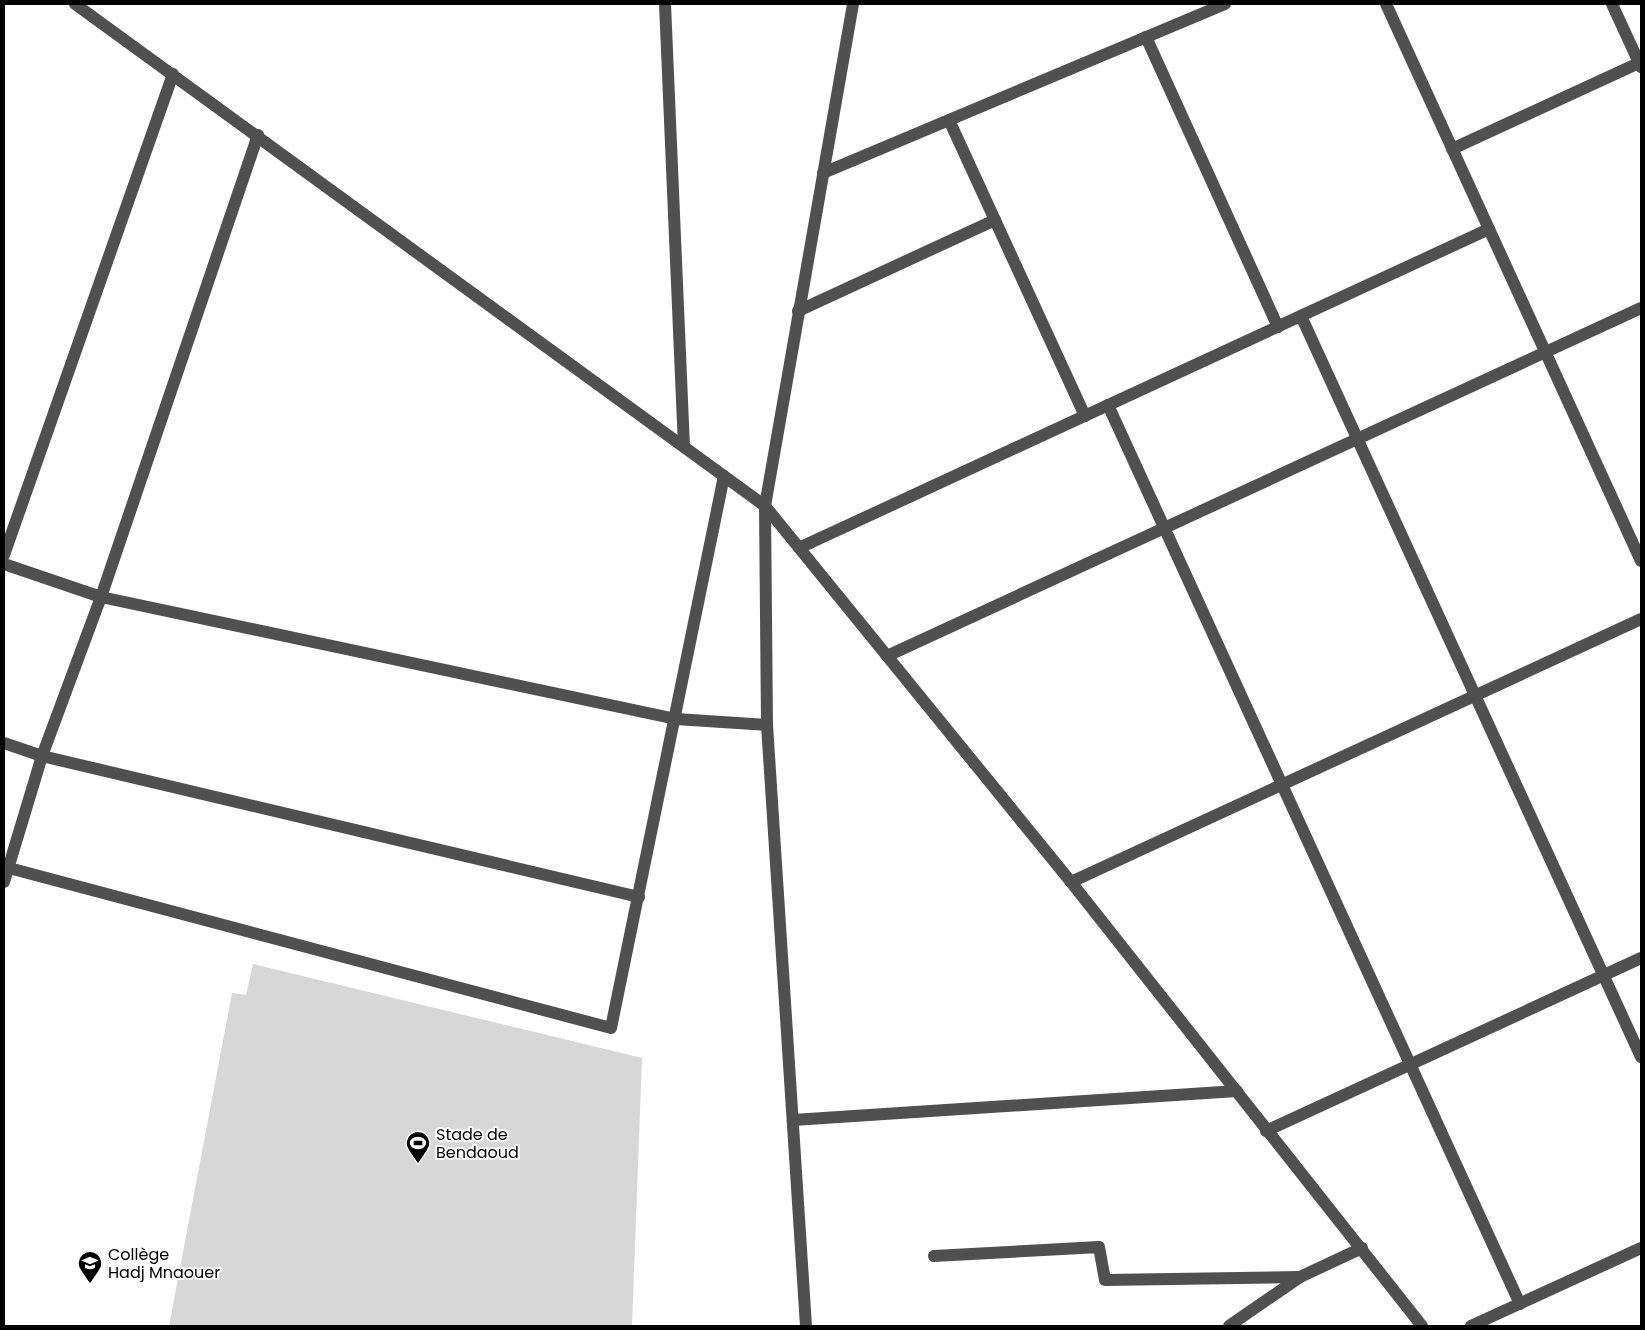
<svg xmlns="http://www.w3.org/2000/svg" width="1645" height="1330" font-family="Poppins,sans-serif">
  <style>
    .green { fill: #d7d7d7 }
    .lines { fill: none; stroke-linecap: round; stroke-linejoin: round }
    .minor { stroke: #505050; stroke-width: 12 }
    .labels { text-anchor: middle; stroke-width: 4; stroke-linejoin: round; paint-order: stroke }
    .poi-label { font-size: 16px; fill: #000; stroke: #fff; text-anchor: start }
  </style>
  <rect width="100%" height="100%" fill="#fff"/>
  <path class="green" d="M253,964L642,1058L632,1326H169L232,993L246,995Z"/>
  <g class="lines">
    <g class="minor">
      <path d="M75,4L765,506L1071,882L1422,1326"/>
      <path d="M665,4L684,447"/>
      <path d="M1386,4L1641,561"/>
      <path d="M1612,4L1641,67"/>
      <path d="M1146,37L1278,327"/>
      <path d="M949,120L1085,416"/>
      <path d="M1452,149L1641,62"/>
      <path d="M823,173L1225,4"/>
      <path d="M798,311L995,220"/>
      <path d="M1301,316L1641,1057"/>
      <path d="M1108,405L1520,1304"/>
      <path d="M801,547L1489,229"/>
      <path d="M4,555L173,74"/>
      <path d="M4,564L101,597L676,719L767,725"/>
      <path d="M887,656L1641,308"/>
      <path d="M4,743L42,756L639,897"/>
      <path d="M9,868L611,1028L724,476"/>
      <path d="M4,882L42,756L101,597L258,135"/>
      <path d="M1071,882L1641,619"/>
      <path d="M793,1120L1237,1091"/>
      <path d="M1266,1131L1641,958"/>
      <path d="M934,1256L1099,1247L1105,1280L1300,1277"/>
      <path d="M806,1326L767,725L765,506L853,4"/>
      <path d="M1229,1326L1300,1277L1362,1248"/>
      <path d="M1471,1326L1641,1248"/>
    </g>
  </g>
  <defs>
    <g id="stadium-pin" transform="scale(1.25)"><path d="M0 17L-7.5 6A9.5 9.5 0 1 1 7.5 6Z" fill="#000" stroke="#fff"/><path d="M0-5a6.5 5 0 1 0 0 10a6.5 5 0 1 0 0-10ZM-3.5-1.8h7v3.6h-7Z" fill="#fff"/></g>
    <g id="school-pin" transform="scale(1.25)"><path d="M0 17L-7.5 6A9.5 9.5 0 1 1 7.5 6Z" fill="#000" stroke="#fff"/><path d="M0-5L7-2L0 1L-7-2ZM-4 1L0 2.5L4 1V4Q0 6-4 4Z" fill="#fff"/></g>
  </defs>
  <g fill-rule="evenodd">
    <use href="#stadium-pin" x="418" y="1143"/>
    <use href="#school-pin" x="90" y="1263"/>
  </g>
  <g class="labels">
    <g class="poi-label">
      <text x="436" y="1140">Stade de<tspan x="436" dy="18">Bendaoud</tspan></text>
      <text x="108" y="1260">Collège<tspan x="108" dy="18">Hadj Mnaouer</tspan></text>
    </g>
  </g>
  <rect width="1645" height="1330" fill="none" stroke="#000000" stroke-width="10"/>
</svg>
